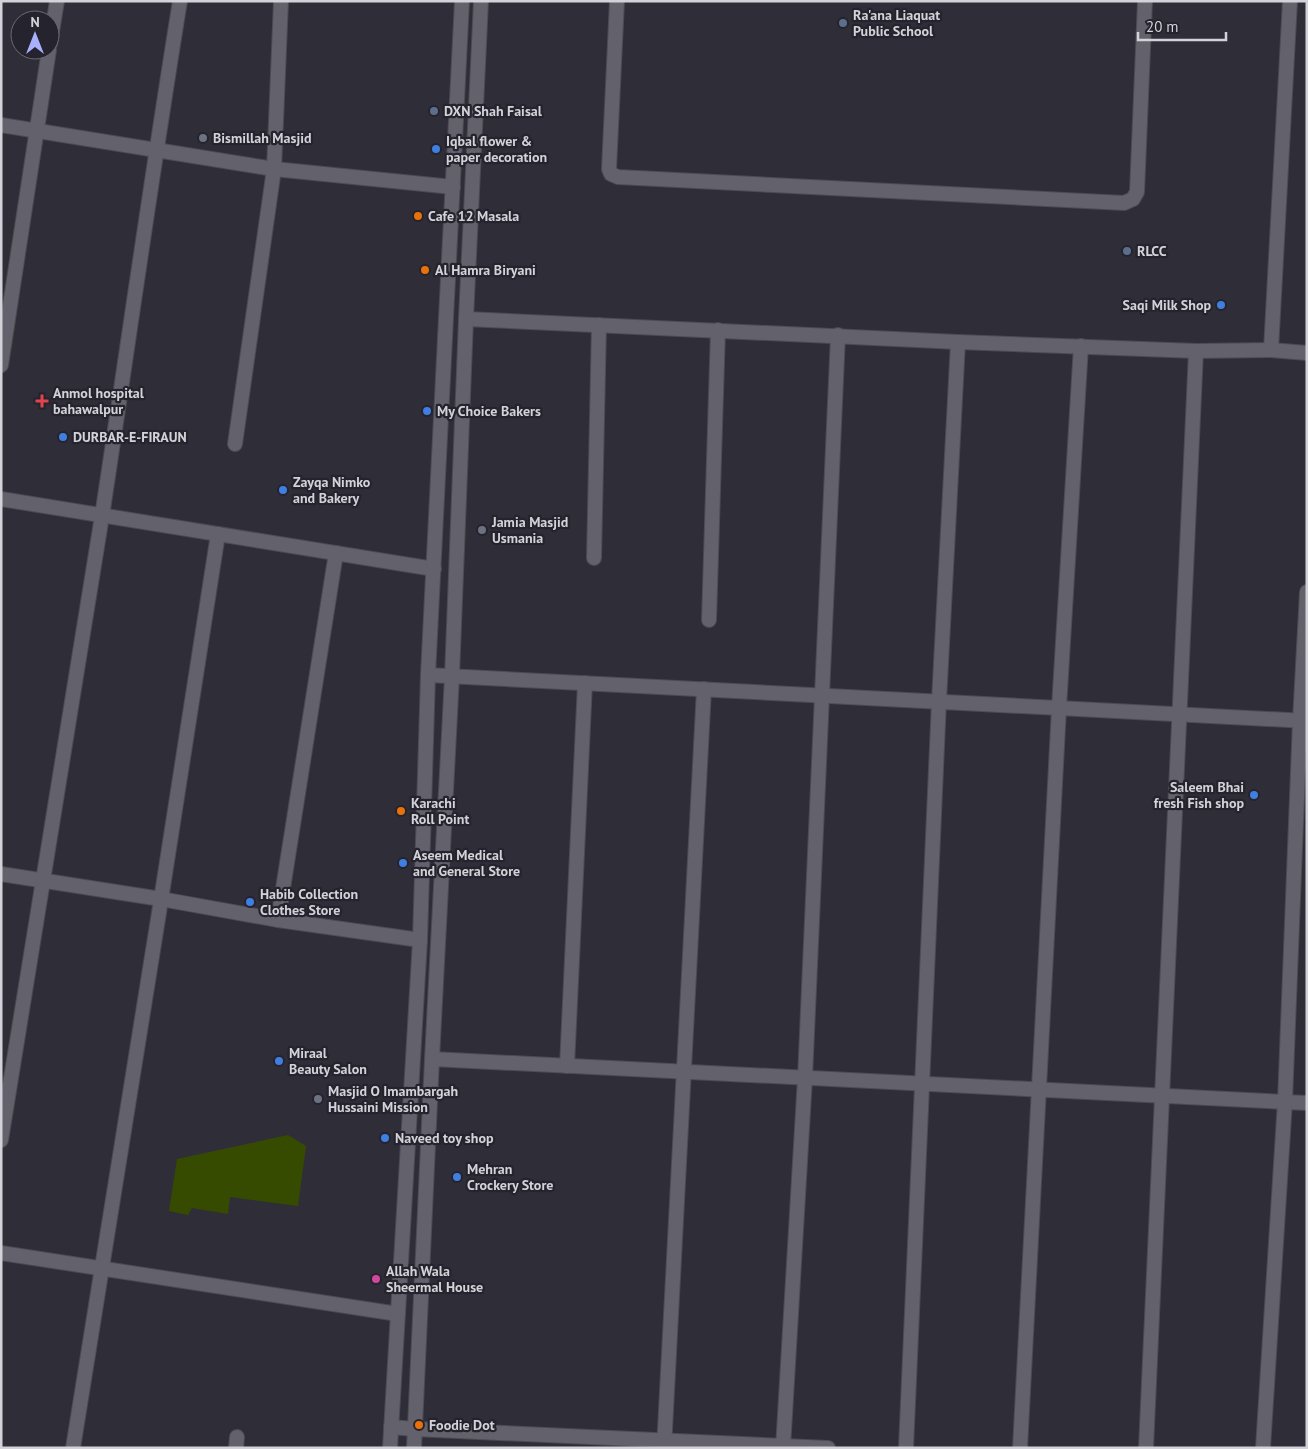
<svg xmlns="http://www.w3.org/2000/svg" width="1308" height="1449" font-family="'PT Sans',sans-serif">
  <style>
    .green { fill: #374b00 }
    .lines { fill: none; stroke-linecap: round; stroke-linejoin: round }
    .minor-casing { stroke: #4c4a52; stroke-width: 16 }
    .tertiary-casing { stroke: #4c4a52; stroke-width: 16 }
    .minor { stroke: #63616c; stroke-width: 14 }
    .tertiary { stroke: #63616c; stroke-width: 14 }
    .service-dot { fill: #5c6f8a; stroke: #25232d; stroke-width: 2 }
    .worship-dot { fill: #6b7280; stroke: #25232d; stroke-width: 2 }
    .shop-dot { fill: #3f7fe0; stroke: #25232d; stroke-width: 2 }
    .food-dot { fill: #e8710a; stroke: #25232d; stroke-width: 2 }
    .health-dot { fill: #e0444e; stroke: #25232d; stroke-width: 2 }
    .hotel-dot { fill: #d1479c; stroke: #25232d; stroke-width: 2 }
    .labels { text-anchor: middle; stroke-width: 4.5; stroke-linejoin: round; paint-order: stroke }
    .poi-label { font-size: 14px; font-weight: bold; fill: #d4d2d9; stroke: #25232d; text-anchor: start }
  </style>
  <rect width="100%" height="100%" fill="#2f2d37"/>
  <path class="green" d="M288,1135L306,1146L298,1206L230,1197L228,1214L192,1208L188,1215L169,1211L177,1159Z"/>
  <g class="lines">
    <g class="minor-casing">
      <g id="minor">
        <path d="M617,1L609,169L611,174L618,177L1124,203L1133,199L1137,192L1145,1"/>
        <path d="M50,44L57,1"/>
        <path d="M1,125L274,169L453,187"/>
        <path d="M466,319L958,342L1196,351L1271,350L1307,353"/>
        <path d="M1271,350L1290,1"/>
        <path d="M1,365L49,50"/>
        <path d="M235,444L274,169L281,1"/>
        <path d="M1,499L434,569"/>
        <path d="M594,558L599,325"/>
        <path d="M709,620L718,330"/>
        <path d="M428,675L1307,721"/>
        <path d="M1,874L161,899L278,920L420,940"/>
        <path d="M278,920L336,553"/>
        <path d="M432,1059L1307,1103"/>
        <path d="M567,1066L585,683"/>
        <path d="M1,1140C36,932 70,724 102,516C128,345 152,173 180,1"/>
        <path d="M1,1253L398,1314"/>
        <path d="M391,1427L415,1429L828,1448"/>
        <path d="M73,1448L158,919L218,534"/>
        <path d="M236,1448L237,1437"/>
        <path d="M664,1448L704,689"/>
        <path d="M783,1448L805,1078L838,335"/>
        <path d="M906,1448L939,701L958,342"/>
        <path d="M1020,1448L1059,708L1081,346"/>
        <path d="M1146,1448L1196,351"/>
        <path d="M1263,1448L1285,1101L1300,721L1307,592"/>
      </g>
    </g>
    <g class="tertiary-casing">
      <g id="tertiary">
        <path d="M390,1448L420,940L428,675L462,1"/>
        <path d="M414,1448L432,1059L452,676L466,319L481,1"/>
      </g>
    </g>
    <use href="#minor" class="minor"/>
    <use href="#tertiary" class="tertiary"/>
  </g>
  <g class="service-dot">
    <circle cx="843" cy="23" r="5"/>
    <circle cx="434" cy="111" r="5"/>
    <circle cx="1127" cy="251" r="5"/>
  </g>
  <g class="worship-dot">
    <circle cx="203" cy="138" r="5"/>
    <circle cx="482" cy="530" r="5"/>
    <circle cx="318" cy="1099" r="5"/>
  </g>
  <g class="shop-dot">
    <circle cx="436" cy="149" r="5"/>
    <circle cx="1221" cy="305" r="5"/>
    <circle cx="427" cy="411" r="5"/>
    <circle cx="63" cy="437" r="5"/>
    <circle cx="283" cy="490" r="5"/>
    <circle cx="1254" cy="795" r="5"/>
    <circle cx="403" cy="863" r="5"/>
    <circle cx="250" cy="902" r="5"/>
    <circle cx="279" cy="1061" r="5"/>
    <circle cx="385" cy="1138" r="5"/>
    <circle cx="457" cy="1177" r="5"/>
  </g>
  <g class="food-dot">
    <circle cx="418" cy="216" r="5"/>
    <circle cx="425" cy="270" r="5"/>
    <circle cx="401" cy="811" r="5"/>
    <circle cx="419" cy="1425" r="5"/>
  </g>
  <path class="health-dot" d="M39.5 393.5h5v5h5v5h-5v5h-5v-5h-5v-5h5z"/>
  <circle class="hotel-dot" cx="376" cy="1279" r="5"/>
  <g class="labels">
    <g class="poi-label">
      <text x="853" y="20">Ra'ana Liaquat<tspan x="853" dy="16">Public School</tspan></text>
      <text x="444" y="116">DXN Shah Faisal</text>
      <text x="213" y="143">Bismillah Masjid</text>
      <text x="446" y="146">Iqbal flower &amp;<tspan x="446" dy="16">paper decoration</tspan></text>
      <text x="428" y="221">Cafe 12 Masala</text>
      <text x="1137" y="256">RLCC</text>
      <text x="435" y="275">Al Hamra Biryani</text>
      <text x="1211" y="310" text-anchor="end">Saqi Milk Shop</text>
      <text x="53" y="398">Anmol hospital<tspan x="53" dy="16">bahawalpur</tspan></text>
      <text x="437" y="416">My Choice Bakers</text>
      <text x="73" y="442">DURBAR-E-FIRAUN</text>
      <text x="293" y="487">Zayqa Nimko<tspan x="293" dy="16">and Bakery</tspan></text>
      <text x="492" y="527">Jamia Masjid<tspan x="492" dy="16">Usmania</tspan></text>
      <text x="1244" y="792" text-anchor="end">Saleem Bhai<tspan x="1244" dy="16">fresh Fish shop</tspan></text>
      <text x="411" y="808">Karachi<tspan x="411" dy="16">Roll Point</tspan></text>
      <text x="413" y="860">Aseem Medical<tspan x="413" dy="16">and General Store</tspan></text>
      <text x="260" y="899">Habib Collection<tspan x="260" dy="16">Clothes Store</tspan></text>
      <text x="289" y="1058">Miraal<tspan x="289" dy="16">Beauty Salon</tspan></text>
      <text x="328" y="1096">Masjid O Imambargah<tspan x="328" dy="16">Hussaini Mission</tspan></text>
      <text x="395" y="1143">Naveed toy shop</text>
      <text x="467" y="1174">Mehran<tspan x="467" dy="16">Crockery Store</tspan></text>
      <text x="386" y="1276">Allah Wala<tspan x="386" dy="16">Sheermal House</tspan></text>
      <text x="429" y="1430">Foodie Dot</text>
    </g>
  </g>
  <rect width="1308" height="1449" fill="none" stroke="#d4d2d9" stroke-width="5"/>
  <g transform="translate(35 35)"><circle r="24" fill="#25232d" stroke="#6b6972"/>
  <path d="M0-4L9 19L0 12L-9 19Z" fill="#a9b0fc"/>
  <text y="-8" font-size="14" font-weight="bold" text-anchor="middle" fill="#d4d2d9">N</text>
  </g>
  <path d="M1138 32v8h88v-8" fill="none" stroke="#d4d2d9" stroke-width="2.5"/>
  <text x="1146" y="32" font-size="15" fill="#d4d2d9" stroke="#25232d" stroke-width="4" paint-order="stroke">20 m</text>
</svg>
